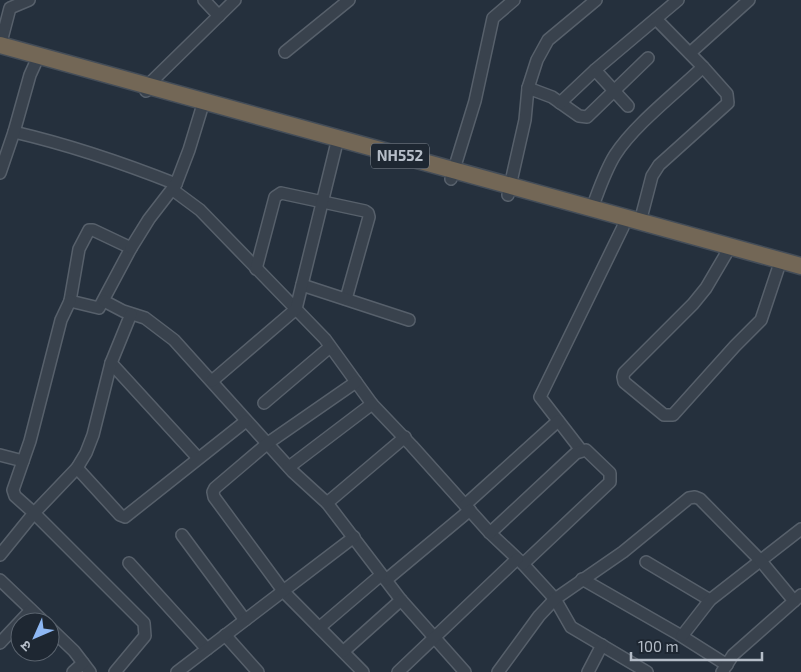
<svg xmlns="http://www.w3.org/2000/svg" width="801" height="672" font-family="'Exo 2','Noto Sans Devanagari',sans-serif">
  <style>
    .lines { fill: none; stroke-linecap: round; stroke-linejoin: round }
    .minor-casing { stroke: #57606b; stroke-width: 14 }
    .highway-casing { stroke: #444d58; stroke-width: 19 }
    .minor { stroke: #39424d; stroke-width: 11 }
    .highway { stroke: #736756; stroke-width: 16 }
    .labels { text-anchor: middle; stroke-width: 5; stroke-linejoin: round; paint-order: stroke }
    .shield { fill: #1e2732; stroke: #88909b; stroke-width: 1 }
    .shield-label { font-size: 15px; font-weight: bold; fill: #b5bdc8 }
  </style>
  <rect width="100%" height="100%" fill="#25303d"/>
  <g class="lines">
    <g class="minor-casing">
      <g id="minor">
        <path d="M204,0L219,16"/>
        <path d="M0,46L10,8L29,0"/>
        <path d="M285,52L349,0"/>
        <path d="M690,53L749,0"/>
        <path d="M595,70L678,0"/>
        <path d="M528,88L552,97L579,116L587,117L648,58"/>
        <path d="M146,91L148,85L235,0"/>
        <path d="M560,103L595,70L628,106"/>
        <path d="M14,132C70,145 123,163 176,184"/>
        <path d="M0,173L14,132L30,75L35,64"/>
        <path d="M451,179L475,101L493,18L514,0"/>
        <path d="M173,190L200,210L325,339L372,404L412,446L490,533L523,564L555,599L571,627L647,672"/>
        <path d="M508,195L525,120L528,88L537,60L548,40L596,0"/>
        <path d="M592,208C599,190 605,171 615,155C634,125 677,92 703,67"/>
        <path d="M640,222L652,176L659,165L728,103L727,94L703,67L656,19"/>
        <path d="M89,230H93L131,248L99,308L70,301L79,249Z"/>
        <path d="M131,248L149,219L176,184L189,150L204,101"/>
        <path d="M726,254L706,288L693,304L624,373L623,377L624,382L664,415H673L735,346L761,320L778,269"/>
        <path d="M256,269L275,197L281,193L365,211L368,213L369,217L346,299"/>
        <path d="M302,285L409,320"/>
        <path d="M104,301L123,311L145,318L174,340L293,472L327,503L401,600L465,672"/>
        <path d="M111,363L198,458"/>
        <path d="M212,381L296,309L338,138"/>
        <path d="M356,382L268,443L215,488L213,492L214,497L284,592L363,672"/>
        <path d="M264,403L330,347"/>
        <path d="M581,450L540,397L623,227"/>
        <path d="M0,455L23,461"/>
        <path d="M289,467L372,404"/>
        <path d="M77,468L120,515L125,517L246,421"/>
        <path d="M327,503L405,437"/>
        <path d="M465,505L558,421"/>
        <path d="M490,533L576,453L586,450L610,473V482L523,564"/>
        <path d="M182,535L245,620"/>
        <path d="M0,555L34,513L15,496L13,490L30,441L61,320L70,301"/>
        <path d="M646,562L710,600"/>
        <path d="M129,563L207,649"/>
        <path d="M582,579L678,634L727,665"/>
        <path d="M0,580L44,622"/>
        <path d="M386,580L470,510"/>
        <path d="M320,627L381,575"/>
        <path d="M50,628L74,651L90,672"/>
        <path d="M225,635L258,672"/>
        <path d="M682,636L710,600L801,529"/>
        <path d="M0,643L31,610"/>
        <path d="M344,651L401,600"/>
        <path d="M73,672L83,663"/>
        <path d="M115,672L145,636L144,623L34,513L77,468L86,453L93,435L111,363L131,314"/>
        <path d="M177,672L354,537"/>
        <path d="M398,672L517,559"/>
        <path d="M498,672L539,616L555,599L623,552L689,498L695,497L700,499L760,560L794,601"/>
        <path d="M588,672L602,645"/>
        <path d="M722,672L733,655L801,595"/>
      </g>
    </g>
    <g class="highway-casing">
      <path id="highway" d="M0,45L801,266"/>
    </g>
    <use href="#minor" class="minor"/>
    <use href="#highway" class="highway"/>
  </g>
  <g class="labels">
    <rect class="shield" x="371" y="143.5" width="58" height="25" rx="4"/>
    <g class="shield-label">
      <text x="400" y="161">NH552</text>
    </g>
  </g>
  <g transform="translate(35 637) rotate(225)"><circle r="24" fill="#1e2732" stroke="#5a636e"/>
  <path d="M0-4L9 19L0 12L-9 19Z" fill="#8eb8f4"/>
  <text y="-8" font-size="14" font-weight="bold" text-anchor="middle" fill="#b5bdc8">उ</text>
  </g>
  <path d="M631 652v8h131v-8" fill="none" stroke="#b5bdc8" stroke-width="2.5"/>
  <text x="638" y="652" font-size="15" fill="#b5bdc8" stroke="#1e2732" stroke-width="4" paint-order="stroke">100 m</text>
</svg>
